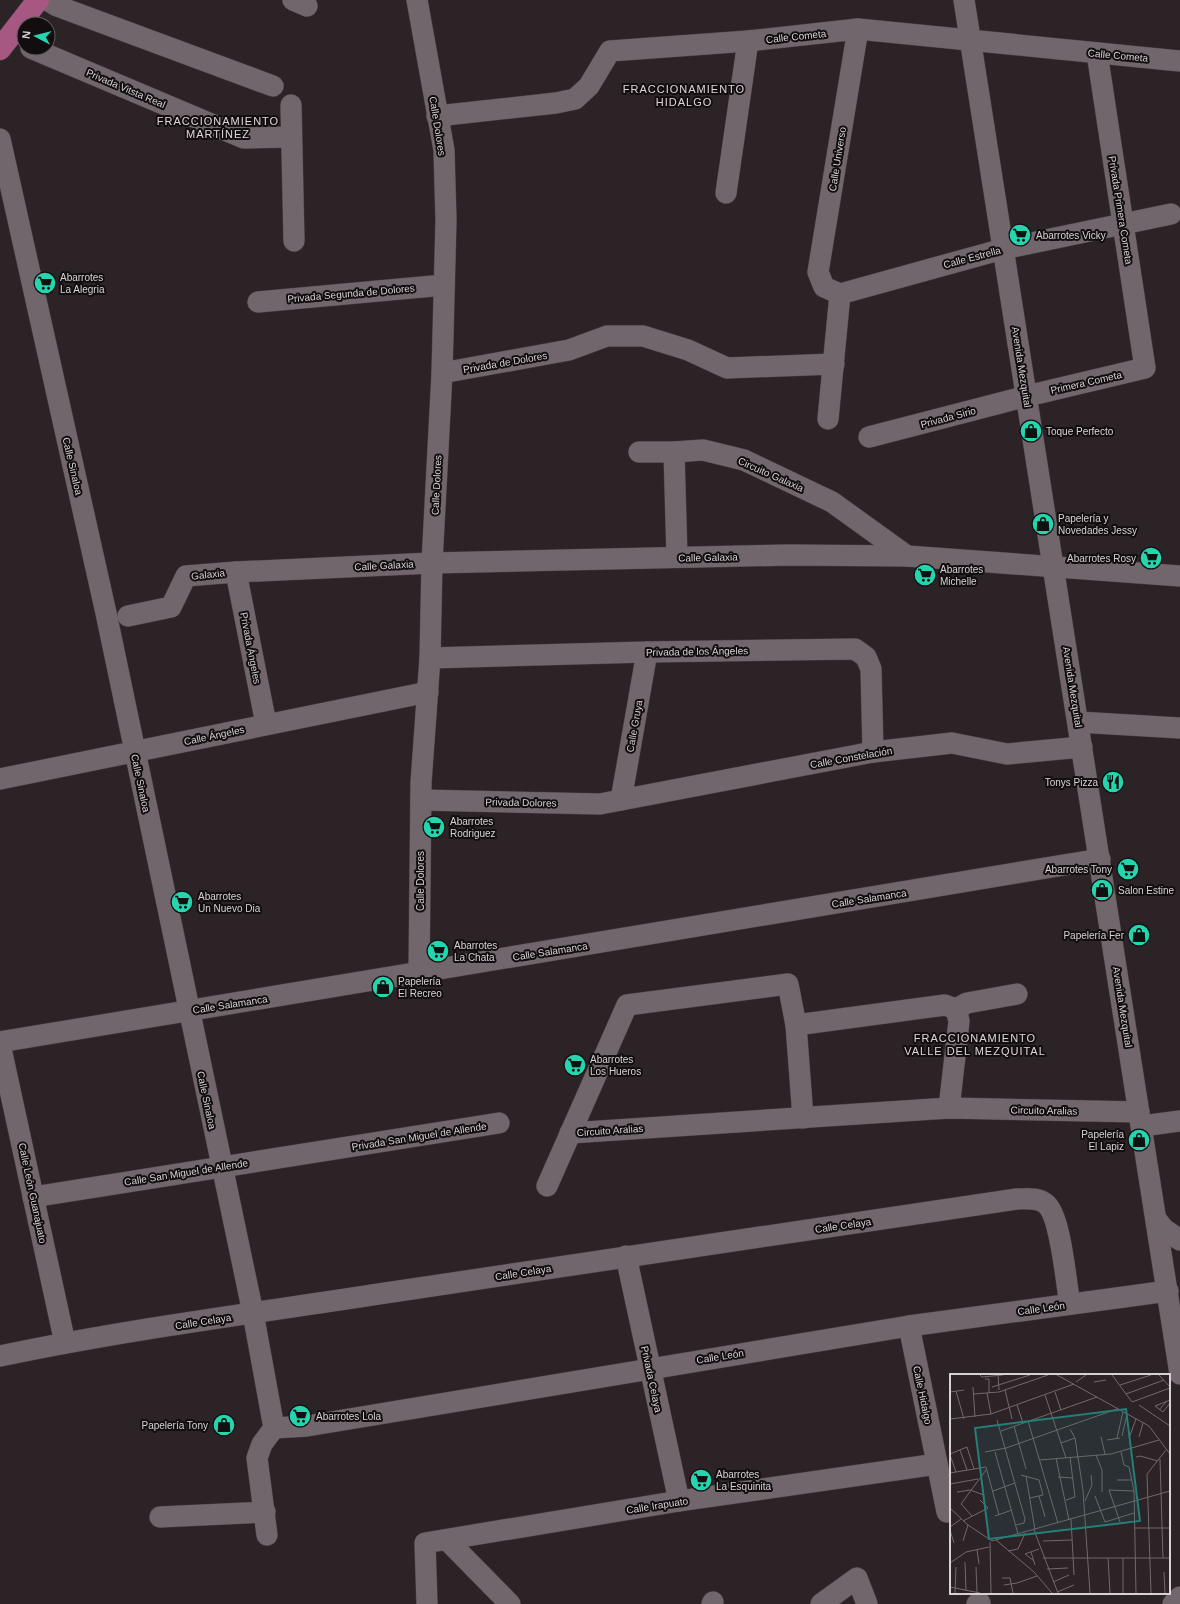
<svg xmlns="http://www.w3.org/2000/svg" width="1180" height="1604" font-family="Arial,sans-serif">
  <style>
    .lines { fill: none; stroke-linecap: round; stroke-linejoin: round }
    .minor-casing { stroke: #473f43; stroke-width: 22 }
    .major-casing { stroke: #473f43; stroke-width: 23 }
    .minor { stroke: #71666b; stroke-width: 21 }
    .major { stroke: #a65782; stroke-width: 22 }
    .labels { text-anchor: middle; stroke-width: 4; stroke-linejoin: round; paint-order: stroke }
    .street-label { font-size: 10px; fill: #d8d1d4; stroke: #120e0f }
    .poi-label { font-size: 10px; fill: #d8d1d4; stroke: #120e0f; text-anchor: start }
    .neighbourhood-label { font-size: 11px; letter-spacing: 1px; fill: #e0d3d9; stroke: #120e0f }
    .inset-road { fill: none; stroke: #71696c; stroke-width: 1 }
    .view { fill: #237f78; fill-opacity: 0.15; stroke: #237f78; stroke-width: 2 }
    .inset-edge { fill: none; stroke: #d8d1d4; stroke-width: 2 }
  </style>
  <rect width="100%" height="100%" fill="#2c2327"/>
  <g class="lines">
    <g class="minor-casing">
      <g id="minor">
        <path d="M47,0L57,6L273,86"/>
        <path d="M293,0L307,6"/>
        <path d="M417,0L444,150L446,220L442,373L432,563L430,658L421,783L419,973"/>
        <path d="M964,0L1180,1374"/>
        <path d="M858,29L818,272L824,287L840,294L1003,249L1171,214"/>
        <path d="M31,48L244,138L290,137"/>
        <path d="M291,105L294,241"/>
        <path d="M437,116L556,103L575,99L589,86L610,51L748,41L858,29L1180,61"/>
        <path d="M0,139L106,613L253,1313L274,1428"/>
        <path d="M726,193L748,41"/>
        <path d="M258,302L444,285"/>
        <path d="M442,373L569,350L607,336H643L688,350L727,368L834,364"/>
        <path d="M828,419L840,294"/>
        <path d="M869,437L1027,396L1145,368L1097,53"/>
        <path d="M639,452H674L703,450L744,460L832,502L907,556"/>
        <path d="M674,452L677,557"/>
        <path d="M236,572L266,724"/>
        <path d="M128,616L171,607L186,576L236,572L432,563L790,555L907,556L1180,576"/>
        <path d="M430,658L647,652L855,649L866,657L871,669L873,752"/>
        <path d="M1078,722L1180,728"/>
        <path d="M0,779L428,692"/>
        <path d="M421,800L600,804L873,752L952,743L1007,754L1082,747"/>
        <path d="M621,800L647,652"/>
        <path d="M956,1009L967,1003L1017,994"/>
        <path d="M796,1025L945,1005L956,1009"/>
        <path d="M0,1042L1100,859"/>
        <path d="M0,1044L65,1343"/>
        <path d="M949,1108L959,1021L956,1009"/>
        <path d="M1142,1126L1180,1121"/>
        <path d="M570,1133L949,1108L1139,1112"/>
        <path d="M547,1186L627,1005L788,984L796,1025L803,1118"/>
        <path d="M33,1197L499,1123"/>
        <path d="M1156,1219L1164,1229L1180,1240"/>
        <path d="M626,1256L679,1501"/>
        <path d="M909,1326L947,1512"/>
        <path d="M0,1356C123,1330 248,1314 372,1295C587,1262 802,1231 1017,1199C1026,1199 1038,1197 1046,1204C1061,1216 1066,1284 1070,1304"/>
        <path d="M274,1428L307,1426L909,1326L1168,1291"/>
        <path d="M160,1517L265,1512"/>
        <path d="M267,1535L257,1458L262,1444L274,1428"/>
        <path d="M447,1540L510,1604"/>
        <path d="M427,1604L425,1543L679,1501L937,1464"/>
        <path d="M712,1604L713,1602"/>
        <path d="M821,1604L857,1578L867,1604"/>
        <path d="M977,1604L980,1603"/>
        <path d="M1173,1604L1180,1597"/>
      </g>
    </g>
    <g class="major-casing">
      <path id="major" d="M0,49L38,0"/>
    </g>
    <use href="#minor" class="minor"/>
    <use href="#major" class="major"/>
  </g>
  <defs>
    <g id="supermarket-disc" transform="scale(1.15)"><circle r="9.5" fill="#24d5ae" stroke="#120e0f"/><path d="M-6-5.5h2.5l.6 2H6L4.5 2H-2.5L-4.4-4H-6ZM-1.5 3.2a1.3 1.3 0 1 0 .1 0ZM3 3.2a1.3 1.3 0 1 0 .1 0Z" fill="#111"/></g>
    <g id="shop-disc" transform="scale(1.15)"><circle r="9.5" fill="#24d5ae" stroke="#120e0f"/><path d="M-5-2.5h2.3a2.7 3.5 0 0 1 5.4 0H5L5.5 6h-11ZM-1.5-2.5h3a1.5 2.3 0 0 0-3 0Z" fill="#111"/></g>
    <g id="restaurant-disc" transform="scale(1.15)"><circle r="9.5" fill="#24d5ae" stroke="#120e0f"/><path d="M-5-6h1v4h1v-4h1v4h1v-4h1v5L-1.5 .5V6h-2V.5L-5-1ZM5-6V6H3V1.5H1.5Q1.5-4 5-6Z" fill="#111"/></g>
  </defs>
  <g fill-rule="evenodd">
    <use href="#supermarket-disc" x="1020" y="235"/>
    <use href="#supermarket-disc" x="45" y="283"/>
    <use href="#shop-disc" x="1031" y="431"/>
    <use href="#shop-disc" x="1043" y="524"/>
    <use href="#supermarket-disc" x="1151" y="558"/>
    <use href="#supermarket-disc" x="925" y="575"/>
    <use href="#restaurant-disc" x="1113" y="782"/>
    <use href="#supermarket-disc" x="434" y="827"/>
    <use href="#supermarket-disc" x="1128" y="869"/>
    <use href="#shop-disc" x="1102" y="890"/>
    <use href="#supermarket-disc" x="182" y="902"/>
    <use href="#shop-disc" x="1139" y="935"/>
    <use href="#supermarket-disc" x="438" y="951"/>
    <use href="#shop-disc" x="383" y="987"/>
    <use href="#supermarket-disc" x="575" y="1065"/>
    <use href="#shop-disc" x="1139" y="1140"/>
    <use href="#supermarket-disc" x="300" y="1416"/>
    <use href="#shop-disc" x="224" y="1425"/>
    <use href="#supermarket-disc" x="701" y="1480"/>
  </g>
  <g class="labels">
    <g class="street-label">
      <text transform="translate(796 36) rotate(-6)" y="4">Calle Cometa</text>
      <text transform="translate(1118 55) rotate(5)" y="4">Calle Cometa</text>
      <text transform="translate(126 88) rotate(23)" y="4">Privada Vitsta Real</text>
      <text transform="translate(438 126) rotate(81)" y="4">Calle Dolores</text>
      <text transform="translate(837 159) rotate(-81)" y="4">Calle Universo</text>
      <text transform="translate(1121 210) rotate(81)" y="4">Privada Primera Cometa</text>
      <text transform="translate(972 257) rotate(-15)" y="4">Calle Estrella</text>
      <text transform="translate(351 293) rotate(-5)" y="4">Privada Segunda de Dolores</text>
      <text transform="translate(505 362) rotate(-10)" y="4">Privada de Dolores</text>
      <text transform="translate(1022 367) rotate(81)" y="4">Avenida Mezquital</text>
      <text transform="translate(1086 382) rotate(-13)" y="4">Primera Cometa</text>
      <text transform="translate(948 417) rotate(-15)" y="4">Privada Sirio</text>
      <text transform="translate(73 466) rotate(77)" y="4">Calle Sinaloa</text>
      <text transform="translate(771 474) rotate(24)" y="4">Circuito Galaxia</text>
      <text transform="translate(436 485) rotate(-87)" y="4">Calle Dolores</text>
      <text transform="translate(708 557) rotate(-1)" y="4">Calle Galaxia</text>
      <text transform="translate(384 565) rotate(-3)" y="4">Calle Galaxia</text>
      <text transform="translate(208 574) rotate(-6)" y="4">Galaxia</text>
      <text transform="translate(251 648) rotate(79)" y="4">Privada Ángeles</text>
      <text transform="translate(697 651) rotate(-1)" y="4">Privada de los Ángeles</text>
      <text transform="translate(1073 687) rotate(81)" y="4">Avenida Mezquital</text>
      <text transform="translate(634 726) rotate(-80)" y="4">Calle Gruya</text>
      <text transform="translate(214 735) rotate(-12)" y="4">Calle Ángeles</text>
      <text transform="translate(851 757) rotate(-10)" y="4">Calle Constelación</text>
      <text transform="translate(141 783) rotate(78)" y="4">Calle Sinaloa</text>
      <text transform="translate(521 802) rotate(1)" y="4">Privada Dolores</text>
      <text transform="translate(420 881) rotate(-90)" y="4">Calle Dolores</text>
      <text transform="translate(869 898) rotate(-9)" y="4">Calle Salamanca</text>
      <text transform="translate(550 951) rotate(-9)" y="4">Calle Salamanca</text>
      <text transform="translate(230 1004) rotate(-9)" y="4">Calle Salamanca</text>
      <text transform="translate(1123 1007) rotate(81)" y="4">Avenida Mezquital</text>
      <text transform="translate(207 1100) rotate(78)" y="4">Calle Sinaloa</text>
      <text transform="translate(1044 1110) rotate(1)" y="4">Circuito Aralias</text>
      <text transform="translate(610 1130) rotate(-4)" y="4">Circuito Aralias</text>
      <text transform="translate(419 1136) rotate(-9)" y="4">Privada San Miguel de Allende</text>
      <text transform="translate(186 1172) rotate(-9)" y="4">Calle San Miguel de Allende</text>
      <text transform="translate(33 1193) rotate(78)" y="4">Calle León Guanajuato</text>
      <text transform="translate(843 1225) rotate(-8)" y="4">Calle Celaya</text>
      <text transform="translate(523 1272) rotate(-9)" y="4">Calle Celaya</text>
      <text transform="translate(1041 1308) rotate(-8)" y="4">Calle León</text>
      <text transform="translate(203 1321) rotate(-9)" y="4">Calle Celaya</text>
      <text transform="translate(720 1356) rotate(-9)" y="4">Calle León</text>
      <text transform="translate(652 1379) rotate(78)" y="4">Privada Celaya</text>
      <text transform="translate(923 1395) rotate(78)" y="4">Calle Hidalgo</text>
      <text transform="translate(657 1505) rotate(-9)" y="4">Calle Irapuato</text>
    </g>
    <g class="poi-label">
      <text x="1036" y="239">Abarrotes Vicky</text>
      <text x="60" y="281">Abarrotes<tspan x="60" dy="12">La Alegria</tspan></text>
      <text x="1046" y="435">Toque Perfecto</text>
      <text x="1058" y="522">Papelería y<tspan x="1058" dy="12">Novedades Jessy</tspan></text>
      <text x="1136" y="562" text-anchor="end">Abarrotes Rosy</text>
      <text x="940" y="573">Abarrotes<tspan x="940" dy="12">Michelle</tspan></text>
      <text x="1098" y="786" text-anchor="end">Tonys Pizza</text>
      <text x="450" y="825">Abarrotes<tspan x="450" dy="12">Rodriguez</tspan></text>
      <text x="1112" y="873" text-anchor="end">Abarrotes Tony</text>
      <text x="1118" y="894">Salon Estine</text>
      <text x="198" y="900">Abarrotes<tspan x="198" dy="12">Un Nuevo Dia</tspan></text>
      <text x="1124" y="939" text-anchor="end">Papelería Fer</text>
      <text x="454" y="949">Abarrotes<tspan x="454" dy="12">La Chata</tspan></text>
      <text x="398" y="985">Papelería<tspan x="398" dy="12">El Recreo</tspan></text>
      <text x="590" y="1063">Abarrotes<tspan x="590" dy="12">Los Hueros</tspan></text>
      <text x="1124" y="1138" text-anchor="end">Papelería<tspan x="1124" dy="12">El Lapiz</tspan></text>
      <text x="316" y="1420">Abarrotes Lola</text>
      <text x="208" y="1429" text-anchor="end">Papelería Tony</text>
      <text x="716" y="1478">Abarrotes<tspan x="716" dy="12">La Esquinita</tspan></text>
    </g>
    <g class="neighbourhood-label">
      <text x="684" y="93">FRACCIONAMIENTO<tspan x="684" dy="13">HIDALGO</tspan></text>
      <text x="218" y="125">FRACCIONAMIENTO<tspan x="218" dy="13">MARTÍNEZ</tspan></text>
      <text x="975" y="1042">FRACCIONAMIENTO<tspan x="975" dy="13">VALLE DEL MEZQUITAL</tspan></text>
    </g>
  </g>
  <g transform="translate(950 1374)">
    <rect width="220" height="220" fill="#2c2327"/>
    <path class="inset-road" d="M30,1L32,3L53,1M48,1L49,16M107,1L199,52L220,80M162,1L182,28L220,14M209,1L220,13M35,5H39V19M126,8L136,1M144,8L156,6M170,11L201,1M23,13L25,43M42,13L80,1M55,16L62,45M6,17L14,45M0,18L14,16M105,18L111,36M37,19L41,40M23,20L49,18L98,1M176,20L214,6M95,21L116,84M220,26L205,32L213,38L220,29M67,31L73,49M189,31L220,52M209,36L217,27M0,45L41,40L124,10M47,46L75,145L74,149L66,151M78,47L108,149M64,52L76,95M120,55L125,64L133,116L140,219M51,57L147,23M172,62L177,40M151,63L155,80M189,63L193,49M167,64L173,38M179,64L186,45M157,66L170,64M111,69L125,64M10,76L17,96M35,78L56,74L167,35M45,78L68,160M171,78L174,91L179,93L184,117L186,219M0,80L17,73L24,95M0,81L6,98M146,81L152,96V118M186,83L190,82L208,87M106,84L119,146M210,85L213,184M90,86L161,80L209,66M0,99L36,93L49,141M71,101L89,106L93,121L80,124M76,102L85,156M108,103L123,104M167,106H181M0,110L28,105M43,117L65,109M7,118L20,116L34,121M89,122L95,143M145,122L155,148L184,139M116,126L125,123L120,83M135,127L142,111L141,101M0,134L18,151L42,167M22,142L11,130L36,96M45,142L62,136M121,145L124,201M13,147L38,134L30,126M170,148L159,116L184,117M0,153L11,145M185,154H220M0,156L4,169M84,156L108,219M46,166L84,198L102,219M13,167L18,151M42,167L220,117M93,167L122,166M40,168L41,219M27,176L29,190M58,177L68,175L75,159M81,178L85,191M93,184H220M158,184L160,219M173,184V219M84,187L75,180L89,175M15,188L16,217M0,189L16,178L39,173M26,193L27,219M97,195L118,194M214,198L215,219M52,204H60L63,219M103,208L119,201M54,211L67,209L87,202M0,213L30,219M107,218L124,211M5,219L6,193M201,219L197,100L216,76"/>
    <path class="view" d="M176,35L190,147L39,165L25,54Z"/>
    <rect width="220" height="220" class="inset-edge"/>
  </g>
  <g transform="translate(36 36) rotate(277)"><circle r="19" fill="#120e0f" stroke="#615c5e"/>
  <path d="M0-3L7 15L0 10L-7 15Z" fill="#24d5ae"/>
  <text y="-6" font-size="11" font-weight="bold" text-anchor="middle" fill="#d8d1d4">N</text>
  </g>
</svg>
